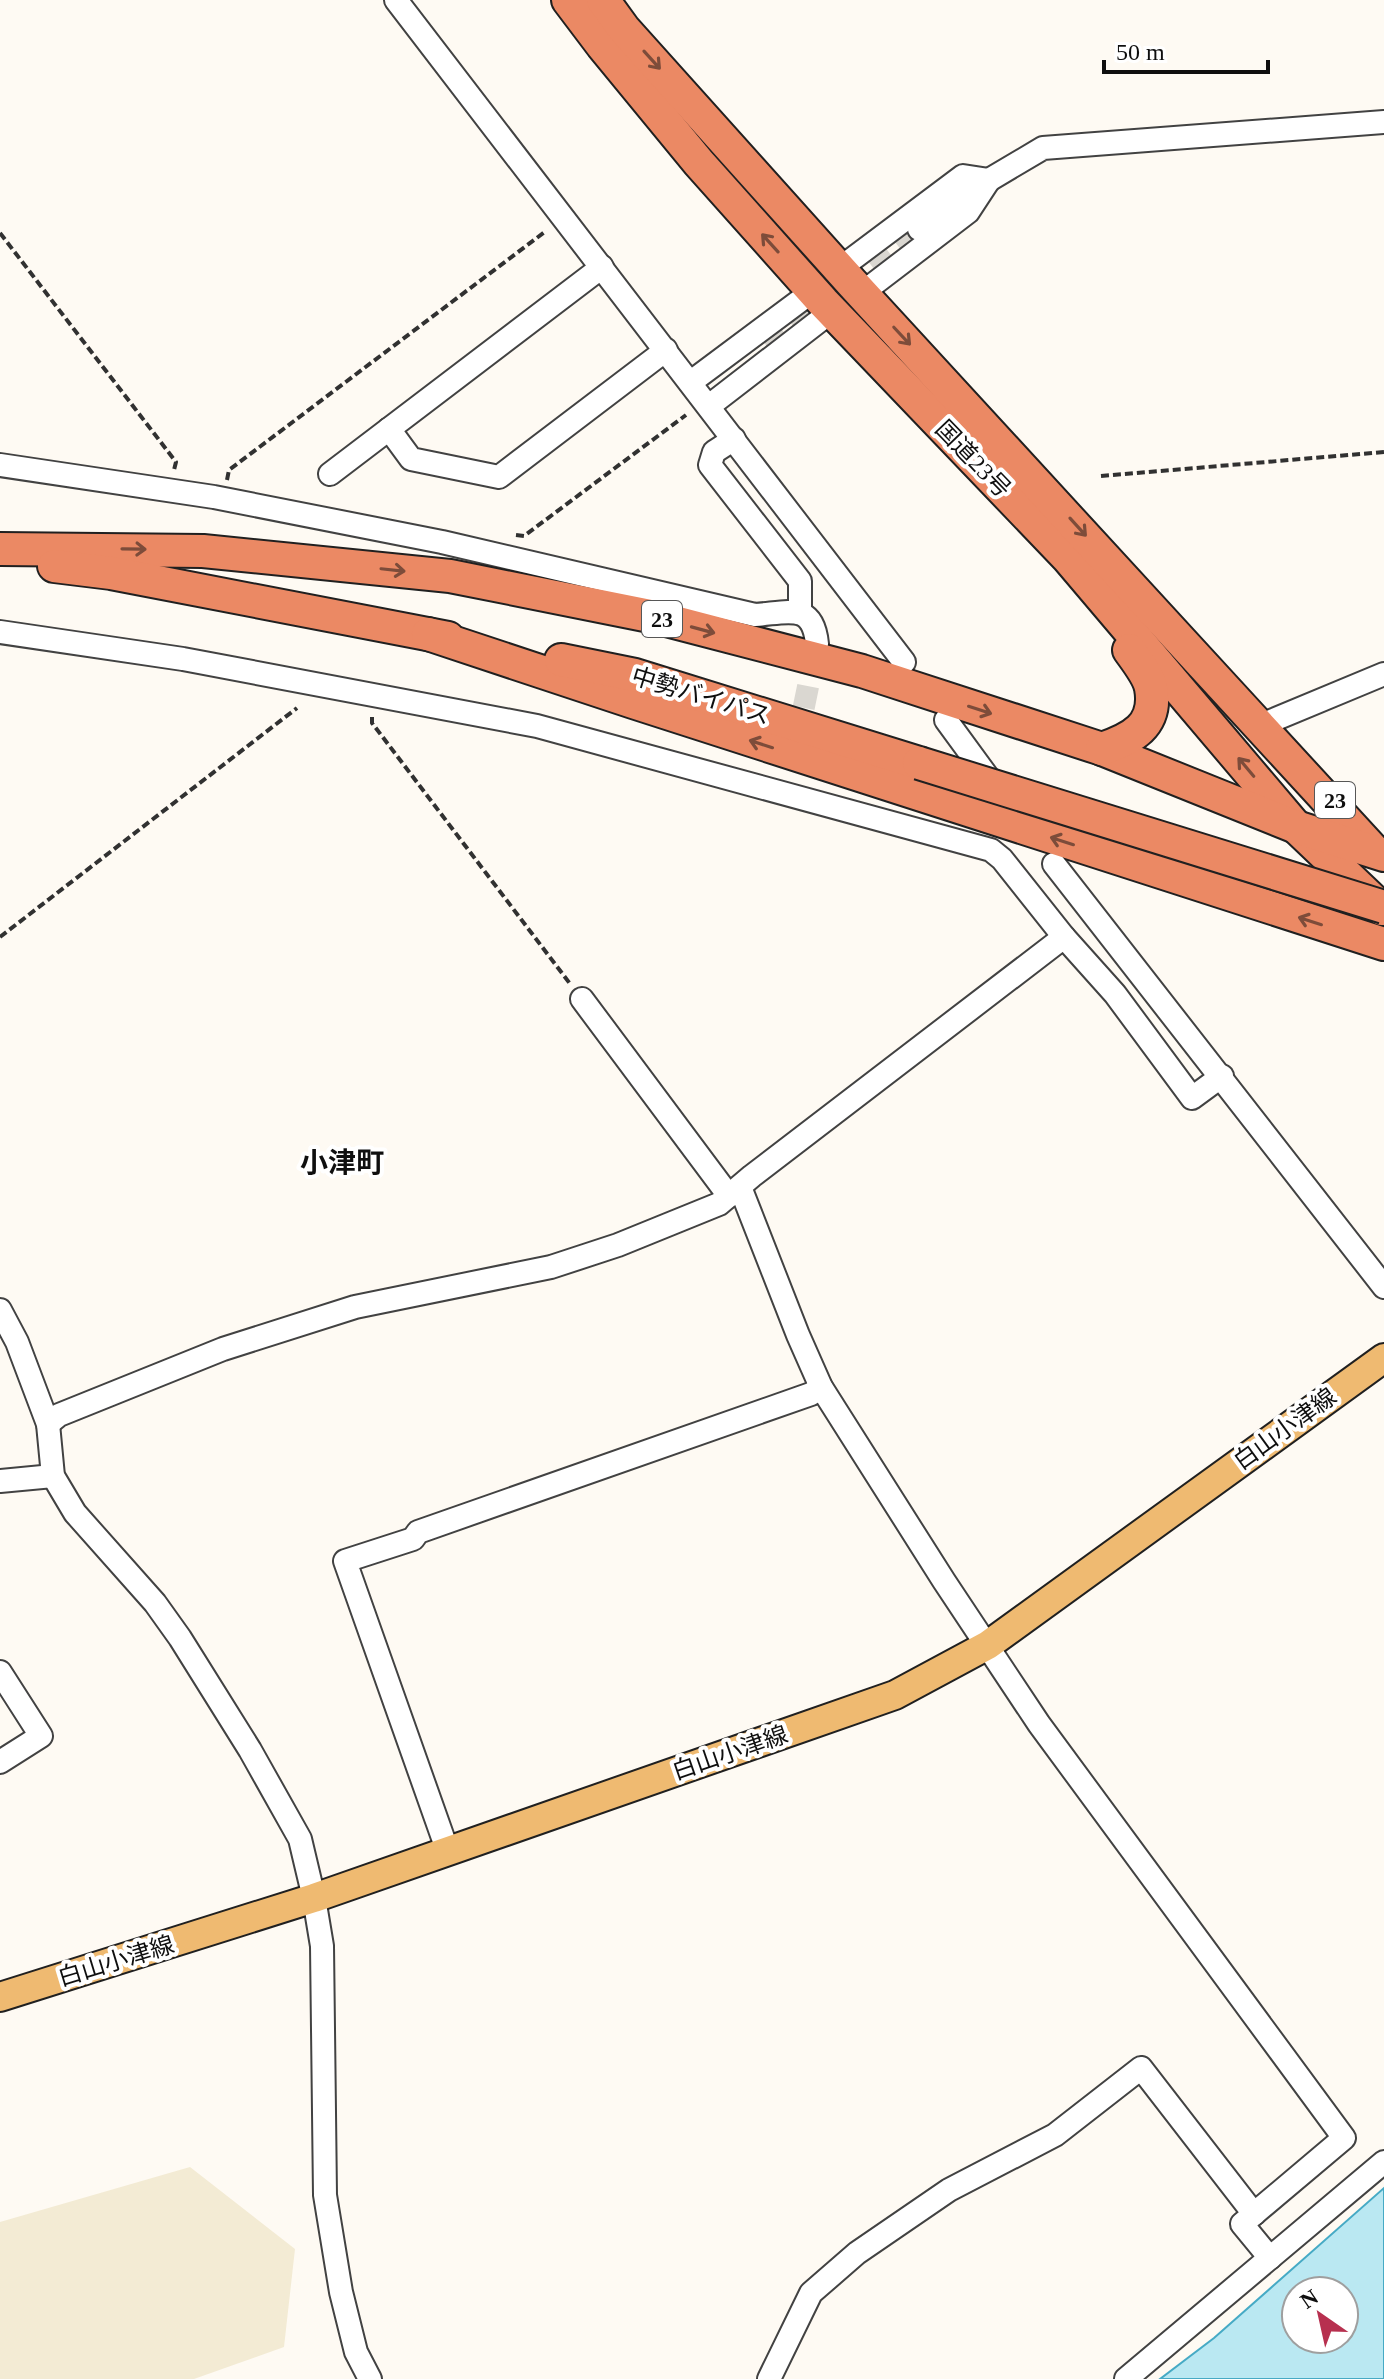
<svg xmlns="http://www.w3.org/2000/svg" width="1384" height="2379" font-family="'Times New Roman','Noto Sans JP',serif">
  <style>
    .farmland { fill: #f3ebd4 }
    .water { fill: #bae8f2; stroke: #46aac5; stroke-width: 2; fill-rule: evenodd }
    .lines { fill: none; stroke-linecap: round; stroke-linejoin: round }
    .minor-tunnel { stroke: #dad7d1; stroke-width: 22; stroke-dasharray: 22 11; stroke-linecap: butt }
    .minor-casing { stroke: #424242; stroke-width: 26 }
    .major-casing { stroke: #202020; stroke-width: 32 }
    .highway-casing { stroke: #202020; stroke-width: 36 }
    .path { stroke: #313131; stroke-width: 4; stroke-dasharray: 8 4; stroke-linecap: butt }
    .minor { stroke: #fff; stroke-width: 22 }
    .major { stroke: #efba71; stroke-width: 28 }
    .highway { stroke: #eb8964; stroke-width: 32 }
    .highway-bridge-casing { stroke: #202020; stroke-width: 36; stroke-linecap: butt }
    .highway-bridge { stroke: #eb8964; stroke-width: 32 }
    .oneway { stroke: #7d4c3a }
    .labels { text-anchor: middle; stroke-width: 8; stroke-linejoin: round; paint-order: stroke }
    .shield { fill: #fff; stroke: #575757; stroke-width: 2 }
    .shield-label { font-size: 22px; font-weight: bold; fill: #0f0f0f }
    .street-label { font-size: 24px; fill: #0f0f0f; stroke: #fff }
    .quarter-label { font-size: 28px; font-weight: bold; fill: #0f0f0f; stroke: #fff }
  </style>
  <rect width="100%" height="100%" fill="#fefaf3"/>
  <path class="farmland" d="M190,2167L295,2249L284,2347L194,2379H0V2222Z"/>
  <path class="water" d="M1384,2188V2379H1160L1214,2338ZM1296,2291H1344V2339H1296Z"/>
  <g class="lines">
    <g class="minor-tunnel">
      <path d="M766,345L919,229"/>
      <path d="M797,740L816,648"/>
    </g>
    <g class="minor-casing">
      <g id="minor">
        <path d="M396,0L904,662"/>
        <path d="M919,229L989,180L1043,148L1384,122"/>
        <path d="M839,269L963,176L989,180L968,212L862,293"/>
        <path d="M691,382L813,291"/>
        <path d="M709,406L832,311"/>
        <path d="M389,429L411,459L499,477L666,350"/>
        <path d="M734,439L714,452L710,465L800,581V612"/>
        <path d="M0,465L214,497L442,542L755,615C787,613 813,601 817,644"/>
        <path d="M330,474L602,267"/>
        <path d="M0,632L183,659L537,726L991,850L1002,859L1064,937"/>
        <path d="M946,720L995,787"/>
        <path d="M1259,726L1384,674"/>
        <path d="M1054,864L1384,1287"/>
        <path d="M582,999L729,1196"/>
        <path d="M740,1187L798,1335L821,1387L944,1581L1039,1724L1344,2138L1242,2224L1270,2258"/>
        <path d="M0,1310L17,1342L48,1424L53,1476L75,1513L155,1603L180,1638L250,1750L300,1839L314,1898L322,1946L325,2195L341,2292L356,2352L370,2379"/>
        <path d="M48,1424L59,1415L223,1349L355,1307L551,1267L618,1245L719,1204L752,1176L1064,937L1115,994L1192,1098L1222,1076"/>
        <path d="M0,1481L53,1476"/>
        <path d="M0,1672L41,1736L0,1762"/>
        <path d="M448,1852L345,1561L413,1539L418,1532L811,1394L821,1387"/>
        <path d="M769,2379L811,2293L857,2253L949,2190L1055,2135L1141,2068L1254,2214"/>
        <path d="M1126,2379L1384,2162"/>
      </g>
    </g>
    <g class="major-casing">
      <path id="major" d="M0,1997L314,1898L895,1695L988,1645L1384,1358"/>
    </g>
    <g class="highway-casing">
      <g id="highway">
        <path d="M568,0L602,45L699,163L823,302L1068,558L1296,827L1382,909"/>
        <path d="M603,0L624,29L852,283L1374,851"/>
        <path d="M0,549L203,551L450,576L655,617L862,671L1102,749L1296,827L1384,855"/>
        <path d="M54,566L111,573L448,638"/>
        <path d="M428,634L633,702L1384,944"/>
        <path d="M561,660L635,675L919,763"/>
        <path d="M1102,749C1131,739 1158,726 1151,688C1149,676 1136,660 1129,650"/>
      </g>
    </g>
    <g class="path">
      <path d="M0,233L176,462L174,470"/>
      <path d="M1101,476L1384,452"/>
      <path d="M227,480L229,470L546,231"/>
      <path d="M516,535L524,536L686,415"/>
      <path d="M372,717V723L571,985"/>
      <path d="M0,937L297,708"/>
    </g>
    <use href="#minor" class="minor"/>
    <use href="#major" class="major"/>
    <use href="#highway" class="highway"/>
    <g class="highway-bridge-casing">
      <path id="highway-bridge" d="M919,763L1384,907"/>
    </g>
    <use href="#highway-bridge" class="highway-bridge"/>
  </g>
  <defs><path id="oneway-shaft" d="M-6 0H5M1.5-3L5.5 0L1.5 3" fill="none" stroke-width="1.6" stroke-linecap="round" stroke-linejoin="round" transform="scale(2)"/></defs>
  <g class="oneway">
    <use href="#oneway-shaft" transform="translate(652 60) rotate(48)"/>
    <use href="#oneway-shaft" transform="translate(770 243) rotate(-132)"/>
    <use href="#oneway-shaft" transform="translate(902 336) rotate(47)"/>
    <use href="#oneway-shaft" transform="translate(1078 527) rotate(48)"/>
    <use href="#oneway-shaft" transform="translate(134 549) rotate(1)"/>
    <use href="#oneway-shaft" transform="translate(393 570) rotate(6)"/>
    <use href="#oneway-shaft" transform="translate(703 630) rotate(15)"/>
    <use href="#oneway-shaft" transform="translate(980 710) rotate(18)"/>
    <use href="#oneway-shaft" transform="translate(761 744) rotate(-162)"/>
    <use href="#oneway-shaft" transform="translate(1246 767) rotate(-130)"/>
    <use href="#oneway-shaft" transform="translate(1062 841) rotate(-162)"/>
    <use href="#oneway-shaft" transform="translate(1310 921) rotate(-162)"/>
  </g>
  <g class="labels">
    <g class="shield">
      <rect x="642" y="601" width="40" height="36" rx="6"/>
      <rect x="1315" y="782" width="40" height="36" rx="6"/>
    </g>
    <g class="shield-label">
      <text x="662" y="627">23</text>
      <text x="1335" y="808">23</text>
    </g>
    <g class="street-label">
      <text transform="translate(973 459) rotate(46)" y="8">国道23号</text>
      <text transform="translate(701 696) rotate(17)" y="8">中勢バイパス</text>
      <text transform="translate(1285 1429) rotate(-36)" y="8">白山小津線</text>
      <text transform="translate(730 1753) rotate(-19)" y="8">白山小津線</text>
      <text transform="translate(116 1961) rotate(-17)" y="8">白山小津線</text>
    </g>
    <g class="quarter-label">
      <text x="342" y="1172">小津町</text>
    </g>
  </g>
  <g transform="translate(1320 2315) rotate(326)"><circle r="38" fill="#ffffff" stroke="#9f9f9f" stroke-width="2"/>
  <path d="M0-6L14 30L0 20L-14 30Z" fill="#b7304f"/>
  <text y="-12" font-size="22" font-weight="bold" text-anchor="middle" fill="#0f0f0f">N</text>
  </g>
  <path d="M1104 60v12h164v-12" fill="none" stroke="#0f0f0f" stroke-width="4"/>
  <text x="1116" y="60" font-size="24" fill="#0f0f0f" stroke="#ffffff" stroke-width="6" paint-order="stroke">50 m</text>
</svg>
